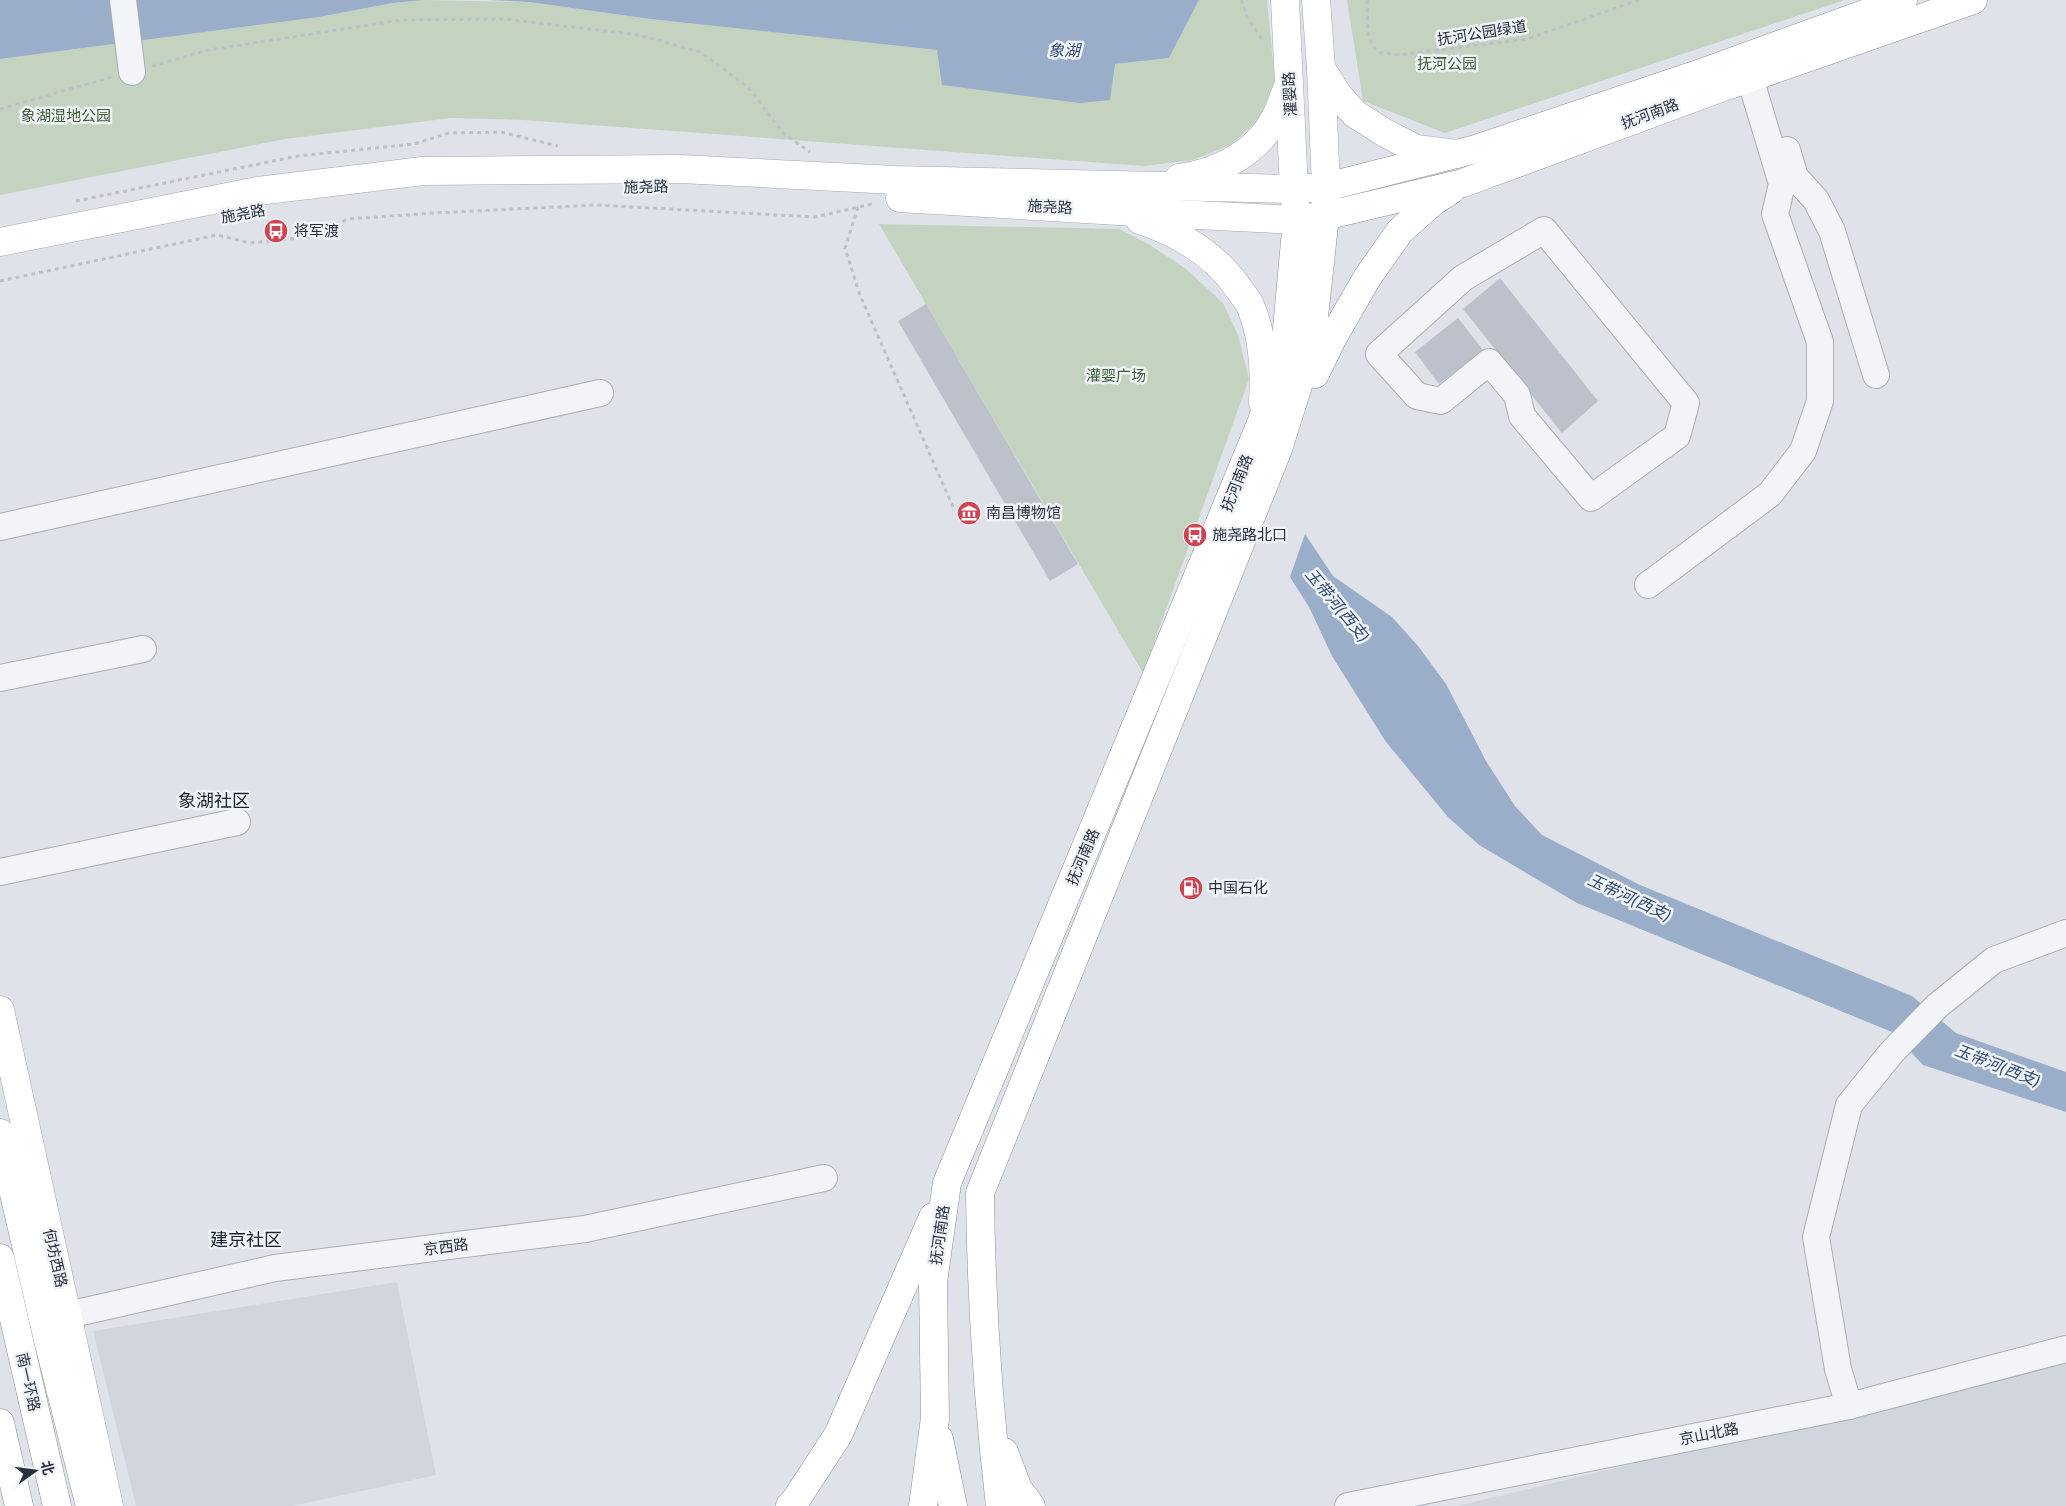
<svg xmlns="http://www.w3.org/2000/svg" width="2066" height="1506" font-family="'Nunito Sans','Noto Sans SC',sans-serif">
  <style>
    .built { fill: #d1d5de }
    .green { fill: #c4d2c0 }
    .water { fill: #9aaec9 }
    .building { fill: #bdc1cb }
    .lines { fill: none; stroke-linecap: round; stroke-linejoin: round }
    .minor-casing { stroke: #a8adb6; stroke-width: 28 }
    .major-casing { stroke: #9fa6b4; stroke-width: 29 }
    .highway-casing { stroke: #878f9f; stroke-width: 29 }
    .path { stroke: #bdc1c7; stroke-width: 3; stroke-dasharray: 4 4; stroke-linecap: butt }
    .minor { stroke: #f2f4f7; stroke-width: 26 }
    .major { stroke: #fff; stroke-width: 28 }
    .highway { stroke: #fff; stroke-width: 28 }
    .labels { text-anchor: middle; stroke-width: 5; stroke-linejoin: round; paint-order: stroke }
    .street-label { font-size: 15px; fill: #283040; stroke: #eff2f6 }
    .park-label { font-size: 15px; fill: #3b5b35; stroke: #eff2f6 }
    .poi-label { font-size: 15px; fill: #283040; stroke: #eff2f6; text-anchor: start }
    .water-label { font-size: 16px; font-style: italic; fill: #324c74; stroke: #eff2f6 }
    .quarter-label { font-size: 18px; fill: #1a2131; stroke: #eff2f6 }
  </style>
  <rect width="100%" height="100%" fill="#dfe3e9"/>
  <g class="built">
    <path d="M397,1282L436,1475L292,1506H136L93,1331Z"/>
    <path d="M2066,1360V1506H1457Z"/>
  </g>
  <g class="green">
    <path d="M424,0L529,2L650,19L938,50L1115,64L1169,58L1199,0H1267L1275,83L1260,118L1232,144L1193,160L1144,166L524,120L451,118L285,139L0,195V59L319,17L393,3Z"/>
    <path d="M1347,0H1845L1445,133L1363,101Z"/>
    <path d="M879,224L1119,229L1150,245L1186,269L1223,303L1238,335L1249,379L1143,673Z"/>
  </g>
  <g class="water">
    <path d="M0,0H424L393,3L319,17L0,59Z"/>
    <path d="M486,0H1199L1169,58L1115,64L1110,100L1080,103L942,85L937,50L650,19L529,2Z"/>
    <path d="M1305,534L1333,576L1392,617L1418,646L1446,684L1486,761L1515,806L1542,835L1640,885L1912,996L1956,1033L2066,1072V1112L1923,1065L1892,1032L1577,903L1479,845L1448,817L1386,742L1332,656L1309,607L1290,577Z"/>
  </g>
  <g class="building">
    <path d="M1500,278L1598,401L1562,433L1463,309Z"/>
    <path d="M926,304L1078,564L1050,581L898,321Z"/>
    <path d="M1458,318L1483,350L1439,384L1415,352Z"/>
  </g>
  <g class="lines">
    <g class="minor-casing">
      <g id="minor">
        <path d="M123,0L132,72"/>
        <path d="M1787,150L1795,177L1816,200L1832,231L1876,375"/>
        <path d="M1544,230L1686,403L1677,436L1591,498L1522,416L1517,395L1489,362L1441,401L1417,396L1379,354L1463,278Z"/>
        <path d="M0,527L600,393"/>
        <path d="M1648,585L1770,494L1803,451L1820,401V342L1775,214L1782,184L1750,78"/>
        <path d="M0,678L143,649"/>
        <path d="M0,872L237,822"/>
        <path d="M68,1315L275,1268L585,1229L824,1178"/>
        <path d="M1849,1406L1838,1369L1816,1237L1849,1105L1892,1052L1937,1006L1994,960L2066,933"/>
        <path d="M1348,1506L1849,1406L2066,1349"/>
      </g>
    </g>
    <g class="major-casing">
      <g id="major">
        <path d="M1316,0L1321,68L1326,187"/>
        <path d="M1321,68L1338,95L1355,114L1385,133L1416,149L1457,154"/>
        <path d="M1179,178C1218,173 1257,153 1275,118C1280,109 1283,98 1287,89"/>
        <path d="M900,198L1136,212L1297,220"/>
        <path d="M1140,220C1179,233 1215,254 1239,289C1242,294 1247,299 1250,305C1263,335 1265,371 1263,403"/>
        <path d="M0,242L258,191L423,171L681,169L895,180L1294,189L1285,0"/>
        <path d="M0,1010L109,1506"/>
      </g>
    </g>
    <g class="highway-casing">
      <g id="highway">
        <path d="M1308,218L1325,216L1463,183L1712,91L1973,0"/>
        <path d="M1315,374L1333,337L1367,278L1400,231L1434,201L1451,190"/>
        <path d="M0,1133L48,1340L90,1506"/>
        <path d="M0,1258L57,1506"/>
        <path d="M0,1423L19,1506"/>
        <path d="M939,1439L953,1506"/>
        <path d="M1004,1452L1018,1489L1031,1506"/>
        <path d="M790,1506L797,1498L838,1435L933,1217"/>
        <path d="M923,1506L935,1418L933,1282L947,1183L1262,421L1286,340L1297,220L1294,189L1326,187L1476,149L1704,72L1903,0"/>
        <path d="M1000,1506C988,1402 981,1298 980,1193L1278,449L1311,344L1325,216L1326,187"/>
      </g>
    </g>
    <g class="path">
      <path d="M1241,0L1247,17L1263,41"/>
      <path d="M1367,0L1368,36L1377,52L1399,55L1527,39L1639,0"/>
      <path d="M152,66L209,50L401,20L505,19L639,35L700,52L748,87L783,133L810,152"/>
      <path d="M0,109L112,77"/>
      <path d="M76,201L298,156L414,144L449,133L501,132L558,146"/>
      <path d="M858,207L845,248L860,295L953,507"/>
      <path d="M0,281L217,235L250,243L309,237L348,219L434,213L596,205L815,217L872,204"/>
    </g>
    <use href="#minor" class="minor"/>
    <use href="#major" class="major"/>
    <use href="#highway" class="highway"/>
  </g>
  <defs>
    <g id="bus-disc" transform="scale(1.25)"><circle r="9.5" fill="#ce4452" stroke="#eff2f6"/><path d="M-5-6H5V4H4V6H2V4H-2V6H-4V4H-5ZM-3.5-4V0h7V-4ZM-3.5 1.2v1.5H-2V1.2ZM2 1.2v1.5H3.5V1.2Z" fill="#fff"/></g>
    <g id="museum-disc" transform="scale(1.25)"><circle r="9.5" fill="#ce4452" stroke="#eff2f6"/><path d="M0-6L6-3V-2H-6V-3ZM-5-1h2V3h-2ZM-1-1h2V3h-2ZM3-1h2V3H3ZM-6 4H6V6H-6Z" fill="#fff"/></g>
    <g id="fuel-disc" transform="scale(1.25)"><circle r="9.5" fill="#ce4452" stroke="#eff2f6"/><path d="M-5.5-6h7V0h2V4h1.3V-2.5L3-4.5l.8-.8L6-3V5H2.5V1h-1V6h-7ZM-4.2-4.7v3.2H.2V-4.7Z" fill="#fff"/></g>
  </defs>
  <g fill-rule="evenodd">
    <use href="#bus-disc" x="276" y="231"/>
    <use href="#museum-disc" x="969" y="513"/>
    <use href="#bus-disc" x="1195" y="535"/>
    <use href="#fuel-disc" x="1191" y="888"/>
  </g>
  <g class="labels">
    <g class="street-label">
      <text transform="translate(1482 33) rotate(-9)" y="5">抚河公园绿道</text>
      <text transform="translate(1290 94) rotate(-93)" y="5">灌婴路</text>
      <text transform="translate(1650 114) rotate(-20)" y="5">抚河南路</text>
      <text transform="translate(646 187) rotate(-1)" y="5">施尧路</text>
      <text transform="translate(1050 207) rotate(3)" y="5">施尧路</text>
      <text transform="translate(243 214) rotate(-10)" y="5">施尧路</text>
      <text transform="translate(1237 483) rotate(-68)" y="5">抚河南路</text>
      <text transform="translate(1083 857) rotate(-67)" y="5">抚河南路</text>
      <text transform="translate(940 1235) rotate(-82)" y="5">抚河南路</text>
      <text transform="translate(446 1247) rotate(-7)" y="5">京西路</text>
      <text transform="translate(55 1258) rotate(77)" y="5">何坊西路</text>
      <text transform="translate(28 1382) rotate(77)" y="5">南一环路</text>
      <text transform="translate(1709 1434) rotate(-11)" y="5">京山北路</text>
    </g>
    <g class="park-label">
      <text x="1447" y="69">抚河公园</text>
      <text x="66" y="121">象湖湿地公园</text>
      <text x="1116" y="381">灌婴广场</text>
    </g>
    <g class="poi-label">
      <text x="294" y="236">将军渡</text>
      <text x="986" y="518">南昌博物馆</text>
      <text x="1212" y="540">施尧路北口</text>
      <text x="1208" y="893">中国石化</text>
    </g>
    <g class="water-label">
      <text x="1064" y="56">象湖</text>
      <text transform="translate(1338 605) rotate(50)" y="6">玉带河(西支)</text>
      <text transform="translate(1630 897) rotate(25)" y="6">玉带河(西支)</text>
      <text transform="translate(1998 1065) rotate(21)" y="6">玉带河(西支)</text>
    </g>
    <g class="quarter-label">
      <text x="214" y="807">象湖社区</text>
      <text x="246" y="1246">建京社区</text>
    </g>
  </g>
  <g transform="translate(35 1471) rotate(76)" stroke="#eff2f6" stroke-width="4" paint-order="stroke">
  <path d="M0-4L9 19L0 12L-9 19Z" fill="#283040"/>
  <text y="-8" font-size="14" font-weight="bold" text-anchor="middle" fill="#283040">北</text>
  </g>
</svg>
